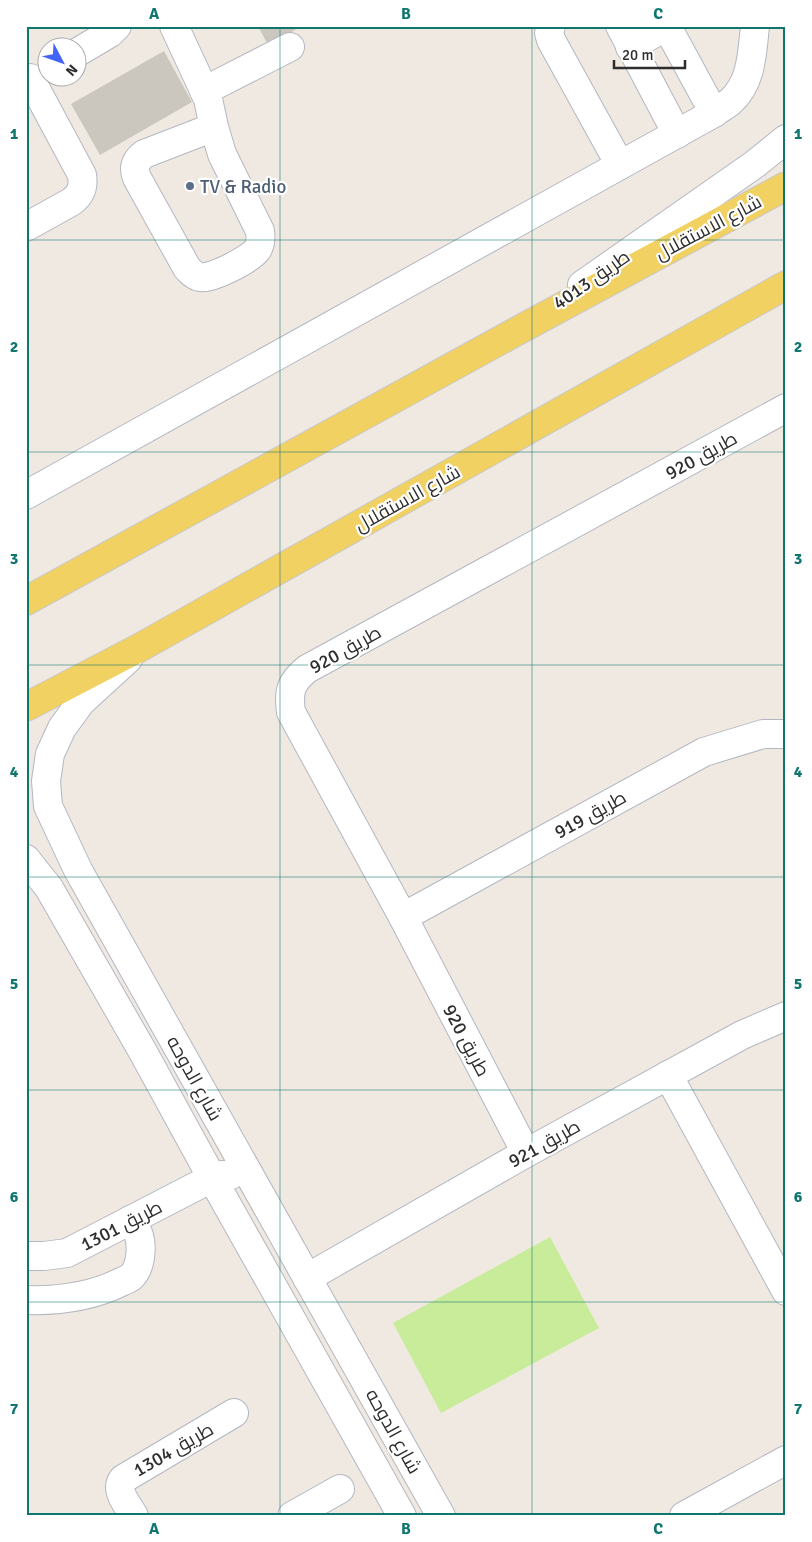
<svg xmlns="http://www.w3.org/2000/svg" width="812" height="1542" font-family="Signika,Cairo,sans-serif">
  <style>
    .pitch { fill: #c9ec9a }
    .building { fill: #cbc7bf }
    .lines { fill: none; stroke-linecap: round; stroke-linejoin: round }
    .minor-casing { stroke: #b4b7c1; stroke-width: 30 }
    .major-casing { stroke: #c9c9c9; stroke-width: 30 }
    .minor { stroke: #fff; stroke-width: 28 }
    .major { stroke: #f2d163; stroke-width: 28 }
    .grid { fill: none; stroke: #0f766e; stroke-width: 1; stroke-opacity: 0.55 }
    .service-dot { fill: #5c6f8a; stroke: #fff; stroke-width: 2 }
    .labels { text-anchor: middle; stroke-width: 4.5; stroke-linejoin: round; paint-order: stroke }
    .service-label { font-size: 19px; fill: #4e5e75; stroke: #fff; text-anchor: start }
    .street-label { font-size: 19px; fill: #2e2e2e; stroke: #fff }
    .neatline { fill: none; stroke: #0f766e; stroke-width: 2 }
    .grid-label { font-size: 16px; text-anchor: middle; font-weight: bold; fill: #0f766e }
  </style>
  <rect width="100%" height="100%" fill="#efe9e1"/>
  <path class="pitch" d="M550,1237L599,1328L441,1413L393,1323Z"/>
  <g class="building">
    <path d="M258,26H302L268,45Z"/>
    <path d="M164,51L192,102L100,155L71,104Z"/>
  </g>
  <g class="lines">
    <g class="minor-casing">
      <g id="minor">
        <path d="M174,26L208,99L214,127L222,154L260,231C261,238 261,244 257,250C250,259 211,280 200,277C194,276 191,272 187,268L137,178C133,168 135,161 144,154L214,127"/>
        <path d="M551,26L549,33L551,40L620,165"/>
        <path d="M620,26L677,134"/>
        <path d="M630,47L658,31L663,30L671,34L714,113"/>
        <path d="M78,52L110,33L117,26"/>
        <path d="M204,91L290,47"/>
        <path d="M26,227L71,202C81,195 84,187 82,175L30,78"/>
        <path d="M582,285L755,164L786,139"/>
        <path d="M26,495L714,113C719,109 725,106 730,102C752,83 752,53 755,26"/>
        <path d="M128,659L81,702L62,728L50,754L46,781L48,806L78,870L441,1516"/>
        <path d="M26,859L49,888L143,1052L212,1178L402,1516"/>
        <path d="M403,917L704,752L763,734H786"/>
        <path d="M668,1075L786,1291"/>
        <path d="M526,1153L403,917L291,712C288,691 291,682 307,669L786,408"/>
        <path d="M26,1256H44L67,1253L212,1178L221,1175H231"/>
        <path d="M307,1278L526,1153L742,1035L786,1016"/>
        <path d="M26,1300C59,1301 91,1297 121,1282C124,1281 128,1279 131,1277C141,1268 143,1246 138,1233C136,1229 133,1224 130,1220"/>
        <path d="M134,1516C128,1505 114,1490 123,1479L234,1413"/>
        <path d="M292,1516L340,1489"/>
        <path d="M684,1516L786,1460"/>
      </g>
    </g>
    <g class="major-casing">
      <g id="major">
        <path d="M26,601L519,330L786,186"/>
        <path d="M26,707L139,648L786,285"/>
      </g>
    </g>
    <use href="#minor" class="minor"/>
    <use href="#major" class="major"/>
  </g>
  <path class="grid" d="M280,26V1516M532,26V1516M26,240H786M26,452H786M26,665H786M26,877H786M26,1090H786M26,1302H786"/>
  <circle class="service-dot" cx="190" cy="186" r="5"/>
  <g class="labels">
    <g class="service-label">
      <text x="200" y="193">TV &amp; Radio</text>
    </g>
    <g class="street-label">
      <text transform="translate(708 227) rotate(-28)" y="7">شارع الاستقلال</text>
      <text transform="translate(591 279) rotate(-35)" y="7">طريق 4013</text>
      <text transform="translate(701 455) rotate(-29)" y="7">طريق 920</text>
      <text transform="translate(407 498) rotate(-29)" y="7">شارع الاستقلال</text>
      <text transform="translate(345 649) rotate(-29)" y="7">طريق 920</text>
      <text transform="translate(590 814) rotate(-29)" y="7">طريق 919</text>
      <text transform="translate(467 1040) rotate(62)" y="7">طريق 920</text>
      <text transform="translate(195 1078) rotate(61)" y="7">شارع الدوحه</text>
      <text transform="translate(544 1143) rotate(-29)" y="7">طريق 921</text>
      <text transform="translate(121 1225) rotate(-27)" y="7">طريق 1301</text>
      <text transform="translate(394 1431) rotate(61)" y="7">شارع الدوحه</text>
      <text transform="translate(173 1449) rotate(-30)" y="7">طريق 1304</text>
    </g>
  </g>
  <rect width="812" height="1542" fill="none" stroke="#ffffff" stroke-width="55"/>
  <g transform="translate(62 62) rotate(131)"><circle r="24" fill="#ffffff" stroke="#ababab"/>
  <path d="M0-4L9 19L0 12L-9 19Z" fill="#4264fb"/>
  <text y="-8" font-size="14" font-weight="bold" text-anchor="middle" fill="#2e2e2e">N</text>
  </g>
  <path d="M614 60v8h71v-8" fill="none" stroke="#2e2e2e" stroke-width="2.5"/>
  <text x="622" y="60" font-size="15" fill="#2e2e2e" stroke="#ffffff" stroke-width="4" paint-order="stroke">20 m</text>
  <rect x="28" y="28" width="756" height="1486" class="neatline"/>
  <g class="grid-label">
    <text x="154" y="19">A</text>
    <text x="406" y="19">B</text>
    <text x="658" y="19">C</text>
    <text x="14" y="139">1</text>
    <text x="798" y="139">1</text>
    <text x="14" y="352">2</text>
    <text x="798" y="352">2</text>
    <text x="14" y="564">3</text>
    <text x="798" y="564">3</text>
    <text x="14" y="777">4</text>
    <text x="798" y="777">4</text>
    <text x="14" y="989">5</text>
    <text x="798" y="989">5</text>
    <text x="14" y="1202">6</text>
    <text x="798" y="1202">6</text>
    <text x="14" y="1414">7</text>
    <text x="798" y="1414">7</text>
    <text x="154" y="1534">A</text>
    <text x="406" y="1534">B</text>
    <text x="658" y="1534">C</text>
  </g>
</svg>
